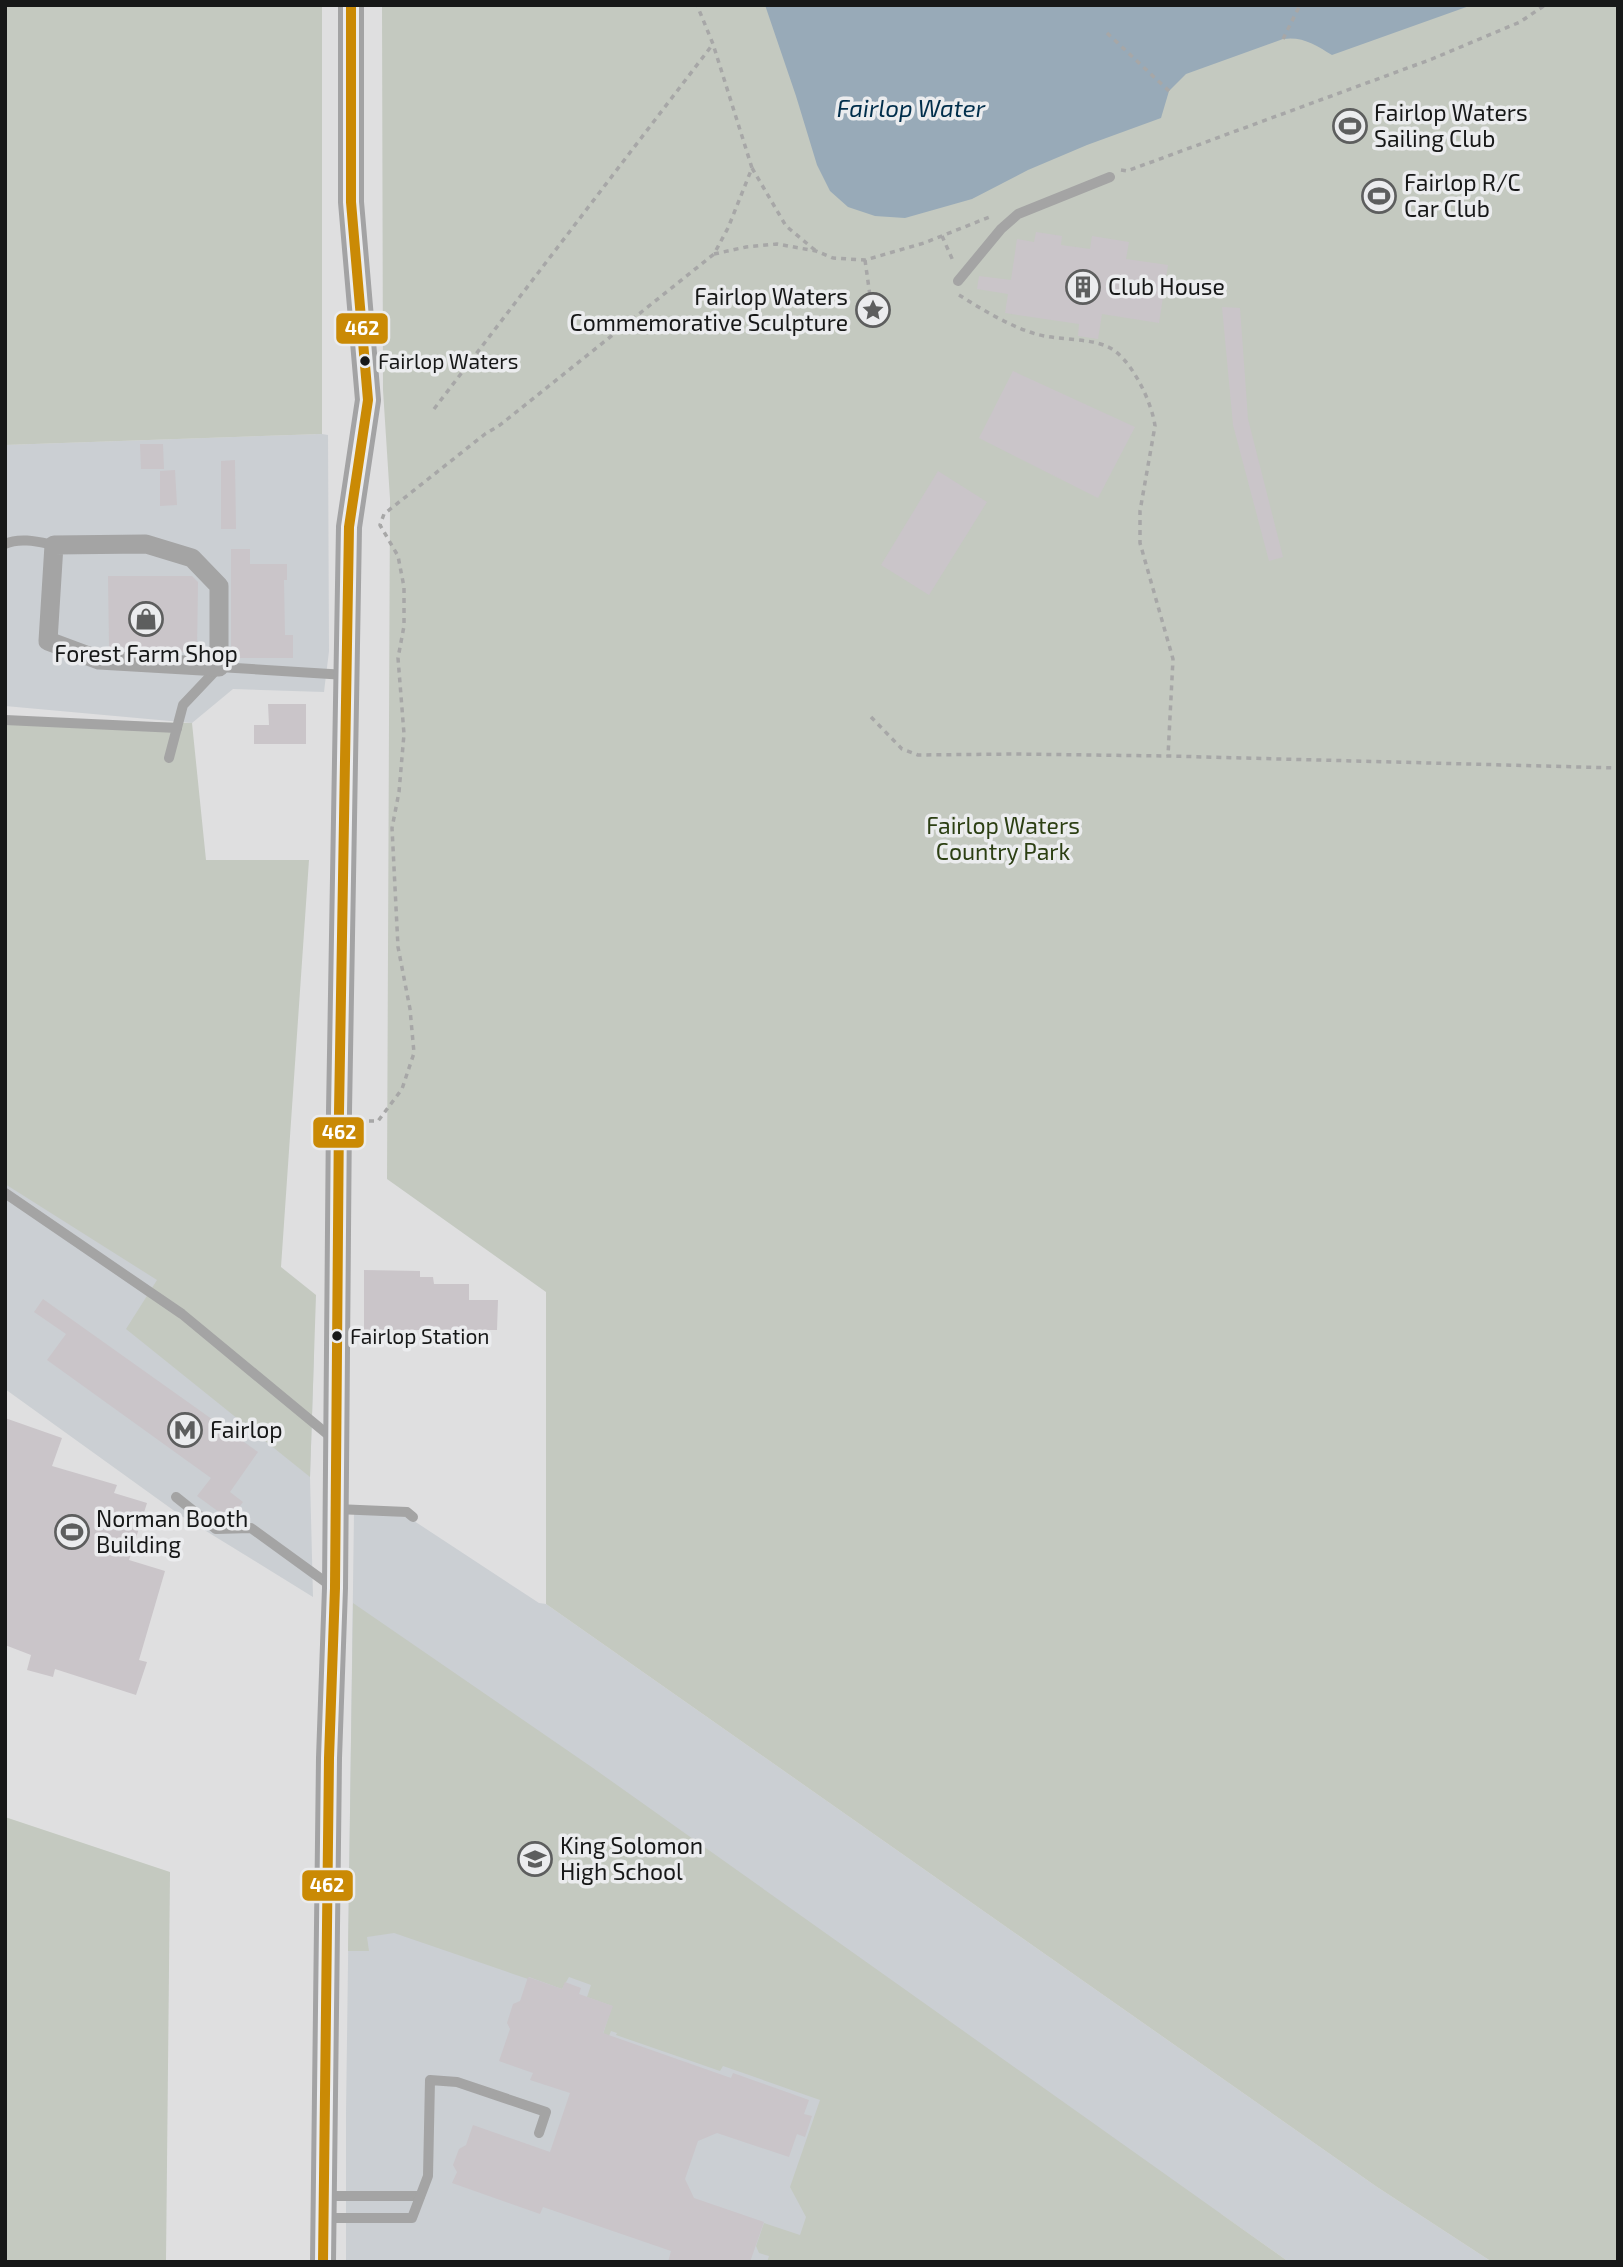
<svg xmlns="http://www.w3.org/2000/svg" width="1623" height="2267" font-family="'Exo 2',sans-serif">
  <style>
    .built { fill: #cbcfd3 }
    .green { fill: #c4c9c0 }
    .water { fill: #98aab8 }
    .building { fill: #cac5c9 }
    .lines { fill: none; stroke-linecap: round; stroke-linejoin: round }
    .path { stroke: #a7a7a7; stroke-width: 3.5; stroke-dasharray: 5 5; stroke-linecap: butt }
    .lane { stroke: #a4a4a4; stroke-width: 10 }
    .street { stroke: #a4a4a4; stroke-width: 19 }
    .secondary { stroke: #a3a3a4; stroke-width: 26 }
    .bus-1-casing { stroke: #ebecee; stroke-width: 16 }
    .bus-1 { stroke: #ca8a05; stroke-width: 10 }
    .bus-dot { fill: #171818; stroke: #ebecee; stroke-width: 2.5 }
    .labels { text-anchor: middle; stroke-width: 7; stroke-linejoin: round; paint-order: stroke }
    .bus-label { font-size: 21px; fill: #171818; stroke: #ebecee; text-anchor: start }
    .poi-label { font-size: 23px; fill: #171818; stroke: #ebecee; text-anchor: start }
    .park-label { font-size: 23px; fill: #2c3f13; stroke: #ebecee }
    .water-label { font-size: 24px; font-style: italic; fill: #002e4b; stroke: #ebecee }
    .line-badge { stroke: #ebecee; stroke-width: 2.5 }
    .badge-label { font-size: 19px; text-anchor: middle; font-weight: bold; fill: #fff }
  </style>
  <rect width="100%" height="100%" fill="#dfdfe0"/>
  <g class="built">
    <path d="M322,434L328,435L329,651L324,692L233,689L192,723L5,706V445Z"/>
    <path d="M5,1111L314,1353L310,1477L313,1597L180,1515L5,1389Z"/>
    <path d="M354,1512L408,1517L539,1603L546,1604L1377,2187L1492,2262H1289L1221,2214L1198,2262H346V2114Z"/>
  </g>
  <g class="green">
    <path d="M5,5H322V434L5,445Z"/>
    <path d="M382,5H1618V2262H1492L1377,2187L546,1604V1292L387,1179L390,499L383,390Z"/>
    <path d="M5,719L192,723L206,860H309L281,1267L316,1295L310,1477L126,1329L157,1280L5,1184Z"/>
    <path d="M353,1603L593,1768L1289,2262H767L769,2256L759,2253L756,2246L764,2223L800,2235L806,2217L790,2187L820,2100L723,2066L720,2071L616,2035L617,2033L611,2031L609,2036L603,2034L612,2006L587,1997L591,1985L569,1977L562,1989L529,1977L528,1979L394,1933L367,1937L369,1951H348Z"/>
    <path d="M5,1817L170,1872L166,2262H5Z"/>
  </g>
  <path class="water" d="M765,5H1472L1332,55C1316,45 1302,36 1283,39L1186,74L1169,91L1161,118L1087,145L1028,170L972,199L905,218L875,216L848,207L830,191L817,165L796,96Z"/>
  <g class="building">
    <path d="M1036,232L1062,236L1061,245L1090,249L1092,236L1129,242L1126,259L1168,265L1159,323L1102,314L1098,339L1078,336L1079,324L1005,313L1008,294L977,289L979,276L1011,280L1017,239L1034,242Z"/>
    <path d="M1222,307L1240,308L1248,419L1283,557L1269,561L1233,425Z"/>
    <path d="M1013,371L1135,427L1098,498L979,438Z"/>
    <path d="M140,444H163L164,469H141Z"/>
    <path d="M235,460L236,529H221V461Z"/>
    <path d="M175,470L177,505L160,506V471Z"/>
    <path d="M938,471L987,502L929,595L881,565Z"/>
    <path d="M231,549H250V564H287V580H284L285,635H293V658H231Z"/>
    <path d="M108,576H192L198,582L197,653L109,648Z"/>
    <path d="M268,704H306V744H254V725H269Z"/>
    <path d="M364,1270L420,1271V1277H433L434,1284H469V1300H498L497,1330H364Z"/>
    <path d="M43,1299L258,1452L230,1492L243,1502L230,1520L197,1496L211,1478L47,1360L66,1334L34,1312Z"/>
    <path d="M5,1418L62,1438L52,1466L117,1485L114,1493L147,1503L129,1560L165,1571L139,1660L147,1662L136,1695L55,1669L53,1677L27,1670L31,1655L5,1645Z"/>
    <path d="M528,1977L562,1989L565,1982L581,1988L579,1994L613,2006L603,2033L731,2078L733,2073L809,2100L804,2114L812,2116L805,2137L797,2134L789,2157L717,2133L698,2141L685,2179L694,2198L764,2222L750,2262H668L671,2251L543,2207L540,2214L452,2183L457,2172L453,2165L459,2149L466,2145L473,2125L550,2152L570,2093L530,2080L533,2073L499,2061L510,2029L507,2023L513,2004L520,2001Z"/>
  </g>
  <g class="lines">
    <g class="path">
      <path d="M1107,33L1169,91"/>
      <path d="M1283,39L1300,5"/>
      <path d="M752,168L786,226L816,251"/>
      <path d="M1121,170L1127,171L1432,59L1520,22L1545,5"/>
      <path d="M942,236L954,263"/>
      <path d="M714,254L746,247L777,244L816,251L833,258L865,260L924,243L992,216"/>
      <path d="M865,260L871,303L865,312L874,317L880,309L871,303"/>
      <path d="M959,295C983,310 1009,326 1036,334C1056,340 1088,338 1106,346C1130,355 1152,402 1155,426L1140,511V543L1173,659L1168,756"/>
      <path d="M434,409L713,44"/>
      <path d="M871,717L902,749L918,755L1015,754L1168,756L1618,768"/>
      <path d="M359,1121H378L402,1089L414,1053L410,1009L398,947L392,828L399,792L404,734L398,658L404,626V587L398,556L380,525L384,514L485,434L500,425L714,254L728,228L752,168L713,44L697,5"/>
    </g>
    <g class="lane">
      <path d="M958,281L1001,229L1018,214L1110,177"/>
      <path d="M5,544C20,537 39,542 54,545"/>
      <path d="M5,720L177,728"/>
      <path d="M169,758L183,705L219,667L346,675"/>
      <path d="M5,1193L182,1314L332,1438"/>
      <path d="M176,1497L216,1529L251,1528L331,1586"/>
      <path d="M336,1509L407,1512L413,1517"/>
      <path d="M325,2196H420"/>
      <path d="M324,2218H412L428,2176L430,2080L457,2082L546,2112L539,2133"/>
    </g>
    <path class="street" d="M146,544L192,558L219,586V667L99,660L48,641L54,545Z"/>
    <path class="secondary" d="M323,2262L329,1758L335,1588L339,1112L349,527L368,400L351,202V5"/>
    <g class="bus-1-casing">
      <path id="bus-1" d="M323,2262L329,1758L335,1588L339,1112L349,527L368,400L351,202V5"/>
    </g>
    <use href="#bus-1" class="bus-1"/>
  </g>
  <defs>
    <g id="stadium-ring" transform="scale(1.75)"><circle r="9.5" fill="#ebecee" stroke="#5d5e5e" stroke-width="1.5"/><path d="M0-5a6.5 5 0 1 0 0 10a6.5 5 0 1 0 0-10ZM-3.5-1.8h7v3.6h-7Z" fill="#5d5e5e"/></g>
    <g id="building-ring" transform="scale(1.75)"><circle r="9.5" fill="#ebecee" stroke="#5d5e5e" stroke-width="1.5"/><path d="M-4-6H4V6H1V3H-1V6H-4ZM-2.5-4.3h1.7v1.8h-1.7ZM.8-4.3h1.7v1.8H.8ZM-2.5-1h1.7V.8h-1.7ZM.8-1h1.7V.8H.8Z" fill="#5d5e5e"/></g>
    <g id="sight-ring" transform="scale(1.75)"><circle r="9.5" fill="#ebecee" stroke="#5d5e5e" stroke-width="1.5"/><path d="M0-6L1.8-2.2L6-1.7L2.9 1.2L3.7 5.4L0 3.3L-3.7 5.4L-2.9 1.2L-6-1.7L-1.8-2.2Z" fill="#5d5e5e"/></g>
    <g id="shop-ring" transform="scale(1.75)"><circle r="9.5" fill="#ebecee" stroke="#5d5e5e" stroke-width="1.5"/><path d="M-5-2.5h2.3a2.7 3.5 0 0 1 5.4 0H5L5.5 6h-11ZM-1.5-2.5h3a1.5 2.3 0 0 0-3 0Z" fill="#5d5e5e"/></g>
    <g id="metro-ring" transform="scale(1.75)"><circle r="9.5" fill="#ebecee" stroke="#5d5e5e" stroke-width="1.5"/><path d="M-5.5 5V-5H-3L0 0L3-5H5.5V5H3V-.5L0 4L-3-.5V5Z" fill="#5d5e5e"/></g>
    <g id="school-ring" transform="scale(1.75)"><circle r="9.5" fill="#ebecee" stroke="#5d5e5e" stroke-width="1.5"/><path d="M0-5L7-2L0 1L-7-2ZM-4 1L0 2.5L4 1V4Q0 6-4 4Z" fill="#5d5e5e"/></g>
  </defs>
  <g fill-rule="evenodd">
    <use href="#stadium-ring" x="1350" y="126"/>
    <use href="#stadium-ring" x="1379" y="196"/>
    <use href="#building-ring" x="1083" y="287"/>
    <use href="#sight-ring" x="873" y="310"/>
    <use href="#shop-ring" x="146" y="619"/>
    <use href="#metro-ring" x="185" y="1430"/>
    <use href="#stadium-ring" x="72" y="1532"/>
    <use href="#school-ring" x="535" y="1859"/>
  </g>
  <g class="bus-dot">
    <circle cx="365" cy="361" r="6"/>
    <circle cx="337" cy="1336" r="6"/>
  </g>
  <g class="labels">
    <g class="bus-label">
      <text x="378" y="369">Fairlop Waters</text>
      <text x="350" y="1344">Fairlop Station</text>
    </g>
    <g class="poi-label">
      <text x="1374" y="121">Fairlop Waters<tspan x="1374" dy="26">Sailing Club</tspan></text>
      <text x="1404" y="191">Fairlop R/C<tspan x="1404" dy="26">Car Club</tspan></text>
      <text x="1108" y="295">Club House</text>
      <text x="848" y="305" text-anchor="end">Fairlop Waters<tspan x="848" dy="26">Commemorative Sculpture</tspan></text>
      <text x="146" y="662" text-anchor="middle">Forest Farm Shop</text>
      <text x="210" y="1438">Fairlop</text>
      <text x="96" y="1527">Norman Booth<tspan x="96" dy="26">Building</tspan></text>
      <text x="560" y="1854">King Solomon<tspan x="560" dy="26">High School</tspan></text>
    </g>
    <g class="park-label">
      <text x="1003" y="834">Fairlop Waters<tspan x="1003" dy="26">Country Park</tspan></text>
    </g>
    <g class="water-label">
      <text x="911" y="117">Fairlop Water</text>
    </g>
  </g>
  <g class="line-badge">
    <rect x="335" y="312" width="54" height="33" rx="7" fill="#ca8a05"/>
    <rect x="312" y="1116" width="53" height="33" rx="7" fill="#ca8a05"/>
    <rect x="301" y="1869" width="53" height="33" rx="7" fill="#ca8a05"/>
  </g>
  <g class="badge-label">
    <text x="362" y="335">462</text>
    <text x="339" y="1139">462</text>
    <text x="327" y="1892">462</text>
  </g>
  <rect width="1623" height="2267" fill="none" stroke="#171818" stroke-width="14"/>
</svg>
